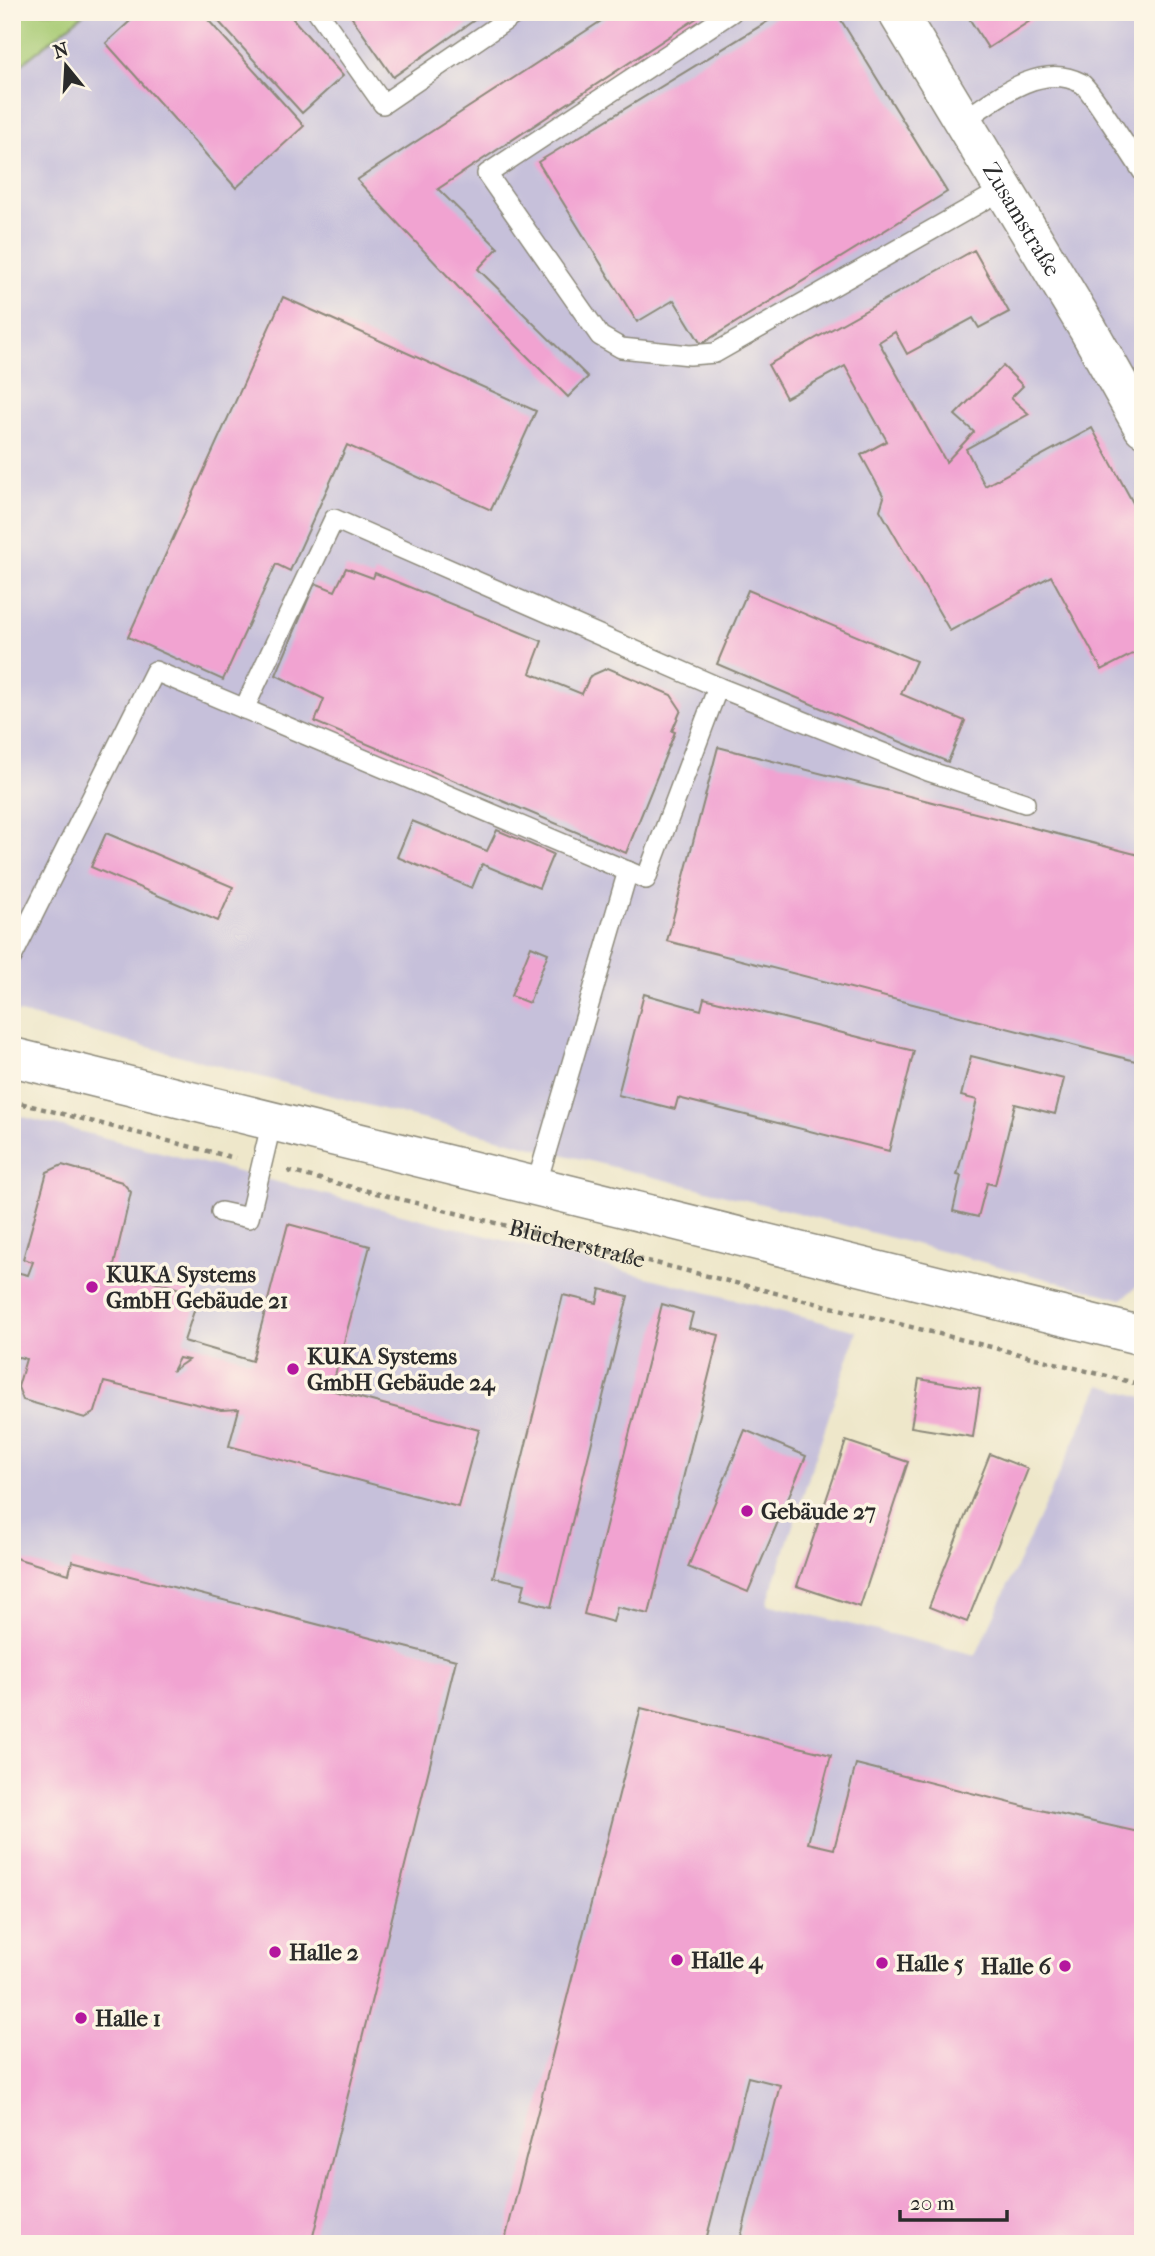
<svg xmlns="http://www.w3.org/2000/svg" width="1155" height="2256" font-family="'IM FELL French Canon',serif">
  <style>
    .industrial { fill: #c6c0da }
    .green { fill: #a8cb74; stroke: #6a7b50; stroke-width: 2 }
    .building { fill: #f1a3d1; fill-rule: evenodd }
    .lines { fill: none; stroke-linecap: round; stroke-linejoin: round }
    .lane-casing { stroke: #8c897a; stroke-width: 22 }
    .street-casing { stroke: #8c897a; stroke-width: 41 }
    .secondary-casing { stroke: #8c897a; stroke-width: 41 }
    .path { stroke: #8c897a; stroke-width: 4.5; stroke-dasharray: 5 5; stroke-linecap: butt }
    .lane { stroke: #fff; stroke-width: 19 }
    .street { stroke: #fff; stroke-width: 38 }
    .secondary { stroke: #fff; stroke-width: 38 }
    .poi-dot { fill: #b5179e; stroke: #fcf5e5; stroke-width: 2.5 }
    .labels { text-anchor: middle; stroke-width: 7; stroke-linejoin: round; paint-order: stroke }
    .street-label { font-size: 23px; fill: #2b2b2b; stroke: #fcf5e5 }
    .poi-label { font-size: 23px; font-weight: bold; fill: #2b2b2b; stroke: #fcf5e5; text-anchor: start }
  </style>
  <rect width="100%" height="100%" fill="#fcf5e5"/>
  <filter id="ink" filterUnits="userSpaceOnUse"><feTurbulence type="fractalNoise" baseFrequency=".0143" numOctaves="2"/><feDisplacementMap in="SourceGraphic" scale="14" xChannelSelector="R" yChannelSelector="G"/><feConvolveMatrix kernelMatrix="1 2 1 2 8 2 1 2 1" color-interpolation-filters="sRGB"/></filter>
  <filter id="wash" filterUnits="userSpaceOnUse"><feTurbulence type="fractalNoise" baseFrequency=".00686" numOctaves="4" result="noise"/><feDisplacementMap in="SourceGraphic" scale="28" xChannelSelector="R" yChannelSelector="G"/><feGaussianBlur stdDeviation="1.57" result="paint"/><feColorMatrix in="noise" values="0 0 0 0 0 0 0 0 0 0 0 0 0 0 0 0 0 1.4 0 .05"/><feComposite in="paint" operator="in"/></filter>
  <g filter="url(#wash)">
    <rect width="100%" height="100%" fill="#eee7ca"/>
    <g class="industrial">
      <path d="M12,12H1143V1281L1122,1299L794,1212L397,1113L12,1011Z"/>
      <path d="M12,1114L857,1331L767,1604L976,1655L1100,1385L1143,1397V2244H12Z"/>
    </g>
    <path class="green" d="M12,12H86L12,72Z"/>
    <g id="blocks">
      <g class="building">
        <path d="M140,12H201L304,126L236,188L106,43Z"/>
        <path d="M210,12H287L343,76L302,113Z"/>
        <path d="M348,12H486L393,77Z"/>
        <path d="M615,12H706L438,189L498,248L478,269L588,377L568,397L459,288L357,180Z"/>
        <path d="M783,12H836L947,192L701,344L674,300L637,322L538,162Z"/>
        <path d="M965,12H1044L988,48Z"/>
        <path d="M974,250L1009,312L979,328L973,318L907,354L895,332L879,342L946,462L974,432L955,415L1003,366L1023,386L1011,398L1029,414L966,449L985,486L1092,428L1143,521V665L1136,652L1102,670L1051,576L950,631L880,510L884,497L861,455L887,441L845,366L786,398L768,365Z"/>
        <path d="M283,297L536,411L491,510L347,445L290,571L276,564L223,680L128,637Z"/>
        <path d="M346,568L373,578L375,573L542,641L530,673L582,694L590,676L608,668L671,695L681,710L672,731L675,732L626,853L315,722L324,699L276,675L315,583L335,591Z"/>
        <path d="M748,590L916,661L901,694L965,721L948,762L717,664Z"/>
        <path d="M718,747L1143,856V1063L667,941Z"/>
        <path d="M412,821L487,851L497,830L553,854L539,888L482,864L472,888L397,857Z"/>
        <path d="M106,833L233,887L218,921L91,867Z"/>
        <path d="M531,946L548,953L529,1003L511,996Z"/>
        <path d="M644,994L701,1010L704,998L914,1051L889,1151L678,1098L675,1109L618,1095Z"/>
        <path d="M971,1056L1064,1079L1055,1114L1015,1104L995,1185L987,1183L978,1217L953,1211L961,1176L957,1175L977,1100L961,1096Z"/>
        <path d="M62,1165L122,1182L131,1192L111,1278L122,1282L126,1272L189,1292L195,1308L184,1341L252,1361L288,1224L370,1246L331,1390L479,1430L458,1507L229,1446L239,1409L221,1410L104,1382L95,1412L85,1418L23,1400L18,1387L26,1359L19,1357L12,1359V1271L28,1275L33,1262L23,1259L47,1172ZM179,1358L188,1360L172,1371Z"/>
        <path d="M600,1289L628,1296L551,1607L521,1599L525,1584L493,1577L563,1295L597,1303Z"/>
        <path d="M662,1304L693,1313L689,1328L719,1335L649,1614L617,1607L613,1622L584,1614Z"/>
        <path d="M919,1379L980,1389L973,1437L911,1427Z"/>
        <path d="M745,1430L806,1456L748,1592L688,1567Z"/>
        <path d="M846,1441L908,1462L860,1607L797,1586Z"/>
        <path d="M990,1454L1028,1469L967,1622L929,1607Z"/>
        <path d="M12,1557L69,1574L72,1561L456,1660L311,2244H12Z"/>
        <path d="M641,1708L831,1755L808,1843L834,1849L856,1764L1027,1807L1143,1833V2244H739L780,2085L748,2077L705,2244H504Z"/>
      </g>
    </g>
  </g>
  <g filter="url(#ink)">
    <use href="#blocks" fill-opacity="0" stroke="#8c897a" stroke-width="2"/>
    <g class="lines">
      <g class="lane-casing">
        <g id="lane">
          <path d="M318,12L383,104L518,12"/>
          <path d="M732,12L487,174L600,336L621,348L690,355L715,353L1004,189"/>
          <path d="M963,121C995,99 1040,61 1081,83C1090,88 1134,159 1143,172"/>
          <path d="M244,709L334,519L718,687L928,771L1025,803"/>
          <path d="M12,957L155,671L646,879L718,687"/>
          <path d="M536,1186L628,871"/>
          <path d="M221,1212L249,1218L272,1121"/>
        </g>
      </g>
      <g class="street-casing">
        <g id="street">
          <path id="s2" d="M897,12L1088,329L1143,427"/>
        </g>
      </g>
      <g class="secondary-casing">
        <path id="secondary" d="M12,1057L1143,1336"/>
      </g>
      <g class="path">
        <path d="M12,1101L235,1158"/>
        <path id="s1" d="M288,1171L1143,1385"/>
      </g>
      <use href="#lane" class="lane"/>
      <use href="#street" class="street"/>
      <use href="#secondary" class="secondary"/>
    </g>
  </g>
  <g class="poi-dot">
    <circle cx="92" cy="1287" r="7"/>
    <circle cx="293" cy="1369" r="7"/>
    <circle cx="747" cy="1511" r="7"/>
    <circle cx="275" cy="1952" r="7"/>
    <circle cx="677" cy="1960" r="7"/>
    <circle cx="882" cy="1963" r="7"/>
    <circle cx="1065" cy="1966" r="7"/>
    <circle cx="81" cy="2018" r="7"/>
  </g>
  <g class="labels">
    <g class="street-label">
      <text dy="8" stroke="none"><textPath href="#s2" startOffset="242">Zusamstraße</textPath></text>
      <text dy="8" stroke="none"><textPath href="#s1" startOffset="298">Blücherstraße</textPath></text>
    </g>
    <g class="poi-label">
      <text x="106" y="1282">KUKA Systems<tspan x="106" dy="26">GmbH Gebäude 21</tspan></text>
      <text x="307" y="1364">KUKA Systems<tspan x="307" dy="26">GmbH Gebäude 24</tspan></text>
      <text x="761" y="1519">Gebäude 27</text>
      <text x="289" y="1960">Halle 2</text>
      <text x="691" y="1968">Halle 4</text>
      <text x="896" y="1971">Halle 5</text>
      <text x="1051" y="1974" text-anchor="end">Halle 6</text>
      <text x="95" y="2026">Halle 1</text>
    </g>
  </g>
  <rect width="1155" height="2256" fill="none" stroke="#fcf5e5" stroke-width="42"/>
  <g transform="translate(66 66) rotate(342)" stroke="#fcf5e5" stroke-width="5" paint-order="stroke">
  <path d="M0-5L12 26L0 18L-12 26Z" fill="#2b2b2b"/>
  <text y="-10" font-size="19" font-weight="bold" text-anchor="middle" fill="#2b2b2b">N</text>
  </g>
  <path d="M900 2210v10h107v-10" fill="none" stroke="#2b2b2b" stroke-width="3.5"/>
  <text x="910" y="2210" font-size="21" fill="#2b2b2b" stroke="#fcf5e5" stroke-width="5" paint-order="stroke">20 m</text>
</svg>
